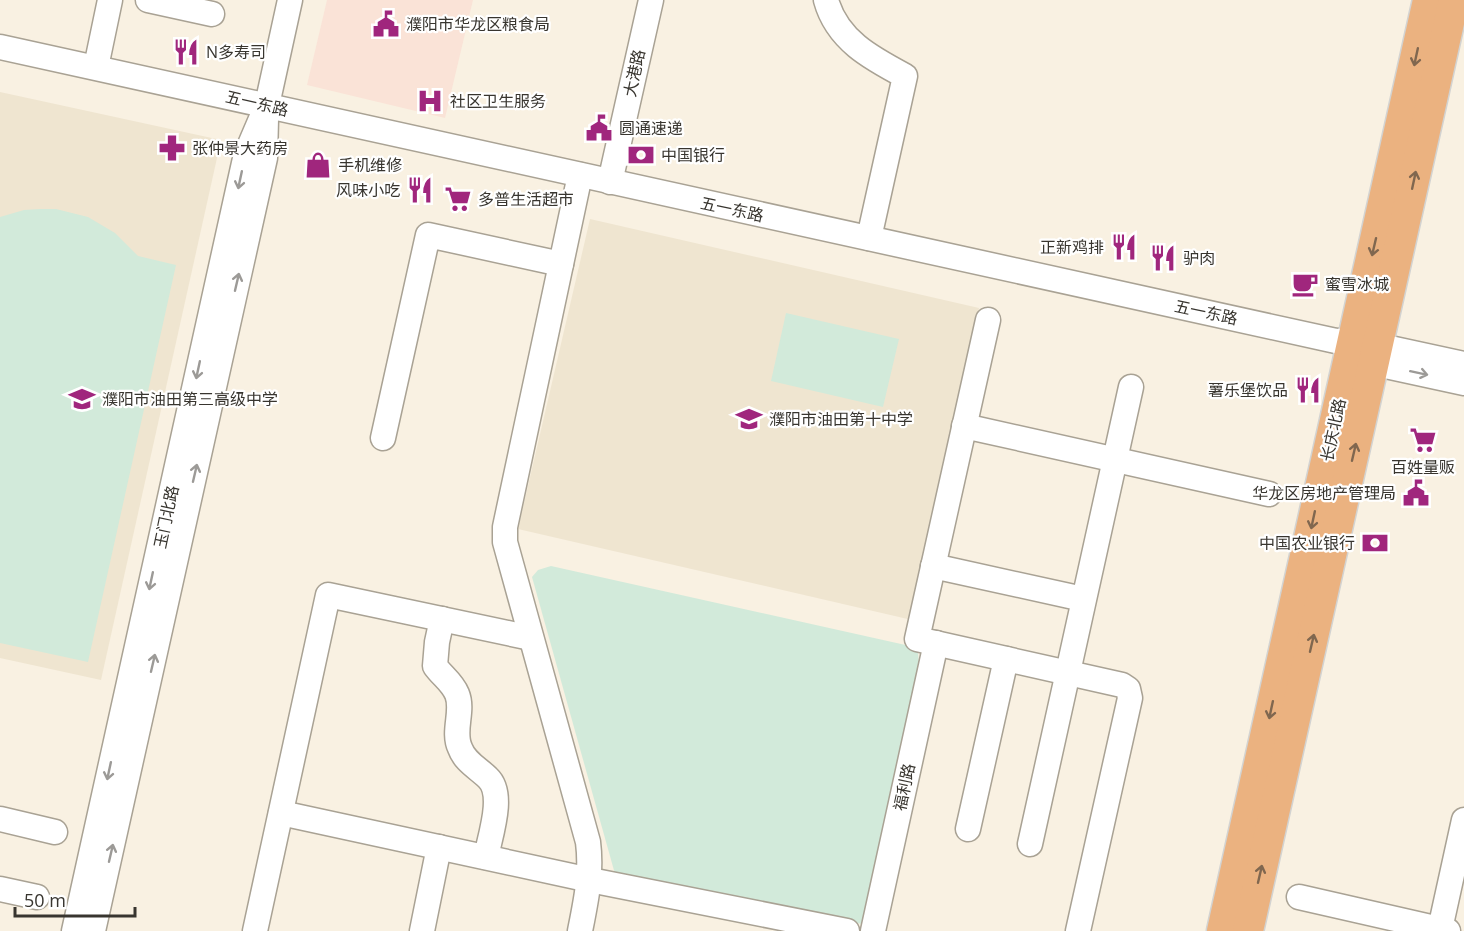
<svg xmlns="http://www.w3.org/2000/svg" width="1464" height="931" font-family="'Open Sans','Noto Sans SC',sans-serif">
  <style>
    .commercial { fill: #fae3d7 }
    .built { fill: #efe5d0 }
    .green { fill: #d2eada }
    .lines { fill: none; stroke-linecap: round; stroke-linejoin: round }
    .minor-casing { stroke: #a9a294; stroke-width: 27 }
    .major-casing { stroke: #d3d3d1; stroke-width: 33 }
    .minor { stroke: #fff; stroke-width: 24 }
    .major { stroke: #ebb280; stroke-width: 30 }
    .oneway { stroke: #80674f }
    .oneway2 { stroke: #9c9a97 }
    .labels { text-anchor: middle; stroke-width: 4.5; stroke-linejoin: round; paint-order: stroke }
    .poi-label { font-size: 16px; fill: #38352f; stroke: #fff; text-anchor: start }
    .street-label { font-size: 16px; fill: #38352f; stroke: #fff }
  </style>
  <rect width="100%" height="100%" fill="#f9f1e2"/>
  <path class="commercial" d="M327,0H473L445,118L307,85Z"/>
  <g class="built">
    <path d="M0,92L221,140L101,680L0,658Z"/>
    <path d="M590,219L979,308L912,620L518,529Z"/>
  </g>
  <g class="green">
    <path d="M40,209H56L88,217L115,233L138,256L176,265L88,662L0,643V217L24,210Z"/>
    <path d="M786,313L899,339L883,407L771,381Z"/>
    <path d="M551,566L910,646L918,653L919,664L862,924L615,874L532,577L538,570Z"/>
  </g>
  <g class="lines">
    <g class="minor-casing">
      <g id="minor">
        <path d="M148,0L212,14"/>
        <path d="M826,0C837,40 871,58 905,76L869,238"/>
        <path d="M0,47L1336,341L1353,340L1464,364"/>
        <path d="M96,67L110,0"/>
        <path d="M610,182L651,0"/>
        <path d="M988,320L917,639L1122,685L1128,689L1130,698L1078,931"/>
        <path d="M1358,360L1464,383"/>
        <path d="M964,426L1269,494"/>
        <path d="M383,438L428,235L561,264"/>
        <path d="M933,566L1083,599"/>
        <path d="M442,619L437,642L435,666C442,676 452,682 457,694C464,711 452,731 460,748C465,762 478,768 488,778C505,794 490,836 486,857"/>
        <path d="M281,813L590,880L847,931"/>
        <path d="M0,819L55,832"/>
        <path d="M968,829L1006,659"/>
        <path d="M1030,844L1131,387"/>
        <path d="M0,889L37,897"/>
        <path d="M1299,897L1448,931"/>
        <path d="M1440,929L1464,820"/>
        <path d="M74,931L246,154L267,105L290,0"/>
        <path d="M93,931L265,158L266,119"/>
        <path d="M255,931L328,595L531,638"/>
        <path d="M422,931L439,847"/>
        <path d="M580,931C586,901 592,873 588,842L505,542V527L580,175"/>
        <path d="M873,931L936,643"/>
      </g>
    </g>
    <g class="major-casing">
      <g id="major">
        <path d="M1222,931L1428,0"/>
        <path d="M1248,931L1454,0"/>
      </g>
    </g>
    <use href="#minor" class="minor"/>
    <use href="#major" class="major"/>
  </g>
  <defs><path id="oneway-shaft" d="M-6 0H5M1.5-3L5.5 0L1.5 3" fill="none" stroke-width="1.6" stroke-linecap="round" stroke-linejoin="round" transform="scale(1.5)"/></defs>
  <g class="oneway">
    <use href="#oneway-shaft" transform="translate(1416 57) rotate(102)"/>
    <use href="#oneway-shaft" transform="translate(1414 180) rotate(-78)"/>
    <use href="#oneway-shaft" transform="translate(1374 247) rotate(103)"/>
    <use href="#oneway-shaft" transform="translate(1354 452) rotate(-77)"/>
    <use href="#oneway-shaft" transform="translate(1313 520) rotate(102)"/>
    <use href="#oneway-shaft" transform="translate(1312 643) rotate(-77)"/>
    <use href="#oneway-shaft" transform="translate(1271 710) rotate(102)"/>
    <use href="#oneway-shaft" transform="translate(1260 874) rotate(-77)"/>
  </g>
  <g class="oneway2">
    <use href="#oneway-shaft" transform="translate(240 180) rotate(102)"/>
    <use href="#oneway-shaft" transform="translate(237 282) rotate(-77)"/>
    <use href="#oneway-shaft" transform="translate(198 370) rotate(102)"/>
    <use href="#oneway-shaft" transform="translate(1419 373) rotate(12)"/>
    <use href="#oneway-shaft" transform="translate(195 473) rotate(-77)"/>
    <use href="#oneway-shaft" transform="translate(151 581) rotate(102)"/>
    <use href="#oneway-shaft" transform="translate(153 663) rotate(-77)"/>
    <use href="#oneway-shaft" transform="translate(109 771) rotate(102)"/>
    <use href="#oneway-shaft" transform="translate(111 853) rotate(-77)"/>
  </g>
  <defs>
    <g id="civic-bare" transform="scale(2.07)"><path d="M-.6-6.5H3V-4.5H.6V-3L4-1V1h2V6H-6V1h2V-1L-.6-3ZM-1.2 2.5V6h2.4V2.5Z" fill="#a0267d" stroke="#fff" stroke-width="2.5" paint-order="stroke"/></g>
    <g id="restaurant-bare" transform="scale(2.07)"><path d="M-5-6h1v4h1v-4h1v4h1v-4h1v5L-1.5 .5V6h-2V.5L-5-1ZM5-6V6H3V1.5H1.5Q1.5-4 5-6Z" fill="#a0267d" stroke="#fff" stroke-width="2.5" paint-order="stroke"/></g>
    <g id="hospital-bare" transform="scale(2.07)"><path d="M-5-5h3v3.5h4V-5h3V5h-3V1.5h-4V5h-3Z" fill="#a0267d" stroke="#fff" stroke-width="2.5" paint-order="stroke"/></g>
    <g id="pharmacy-bare" transform="scale(2.07)"><path d="M-2-6h4v4h4v4h-4v4h-4v-4h-4v-4h4Z" fill="#a0267d" stroke="#fff" stroke-width="2.5" paint-order="stroke"/></g>
    <g id="bank-bare" transform="scale(2.07)"><path d="M-6-4H6V4H-6ZM0-2.3a2.3 2.3 0 1 0 0 4.6a2.3 2.3 0 1 0 0-4.6Z" fill="#a0267d" stroke="#fff" stroke-width="2.5" paint-order="stroke"/></g>
    <g id="shop-bare" transform="scale(2.07)"><path d="M-5-2.5h2.3a2.7 3.5 0 0 1 5.4 0H5L5.5 6h-11ZM-1.5-2.5h3a1.5 2.3 0 0 0-3 0Z" fill="#a0267d" stroke="#fff" stroke-width="2.5" paint-order="stroke"/></g>
    <g id="supermarket-bare" transform="scale(2.07)"><path d="M-6-5.5h2.5l.6 2H6L4.5 2H-2.5L-4.4-4H-6ZM-1.5 3.2a1.3 1.3 0 1 0 .1 0ZM3 3.2a1.3 1.3 0 1 0 .1 0Z" fill="#a0267d" stroke="#fff" stroke-width="2.5" paint-order="stroke"/></g>
    <g id="cafe-bare" transform="scale(2.07)"><path d="M-5.5-4.5H6V0H3Q3 3.5 0 3.5H-2.5Q-5.5 3.5-5.5 0ZM3-3.2v2h1.7v-2ZM-6 4.5H4V6H-6Z" fill="#a0267d" stroke="#fff" stroke-width="2.5" paint-order="stroke"/></g>
    <g id="school-bare" transform="scale(2.07)"><path d="M0-5L7-2L0 1L-7-2ZM-4 1L0 2.5L4 1V4Q0 6-4 4Z" fill="#a0267d" stroke="#fff" stroke-width="2.5" paint-order="stroke"/></g>
  </defs>
  <g fill-rule="evenodd">
    <use href="#civic-bare" x="386" y="24"/>
    <use href="#restaurant-bare" x="186" y="52"/>
    <use href="#hospital-bare" x="430" y="101"/>
    <use href="#civic-bare" x="599" y="128"/>
    <use href="#pharmacy-bare" x="172" y="148"/>
    <use href="#bank-bare" x="641" y="155"/>
    <use href="#shop-bare" x="318" y="165"/>
    <use href="#restaurant-bare" x="420" y="190"/>
    <use href="#supermarket-bare" x="458" y="199"/>
    <use href="#restaurant-bare" x="1124" y="247"/>
    <use href="#restaurant-bare" x="1163" y="258"/>
    <use href="#cafe-bare" x="1305" y="284"/>
    <use href="#restaurant-bare" x="1308" y="390"/>
    <use href="#school-bare" x="82" y="399"/>
    <use href="#school-bare" x="749" y="419"/>
    <use href="#supermarket-bare" x="1423" y="440"/>
    <use href="#civic-bare" x="1416" y="493"/>
    <use href="#bank-bare" x="1375" y="543"/>
  </g>
  <g class="labels">
    <g class="poi-label">
      <text x="406" y="30">濮阳市华龙区粮食局</text>
      <text x="206" y="58">N多寿司</text>
      <text x="450" y="107">社区卫生服务</text>
      <text x="619" y="134">圆通速递</text>
      <text x="192" y="154">张仲景大药房</text>
      <text x="661" y="161">中国银行</text>
      <text x="338" y="171">手机维修</text>
      <text x="400" y="196" text-anchor="end">风味小吃</text>
      <text x="478" y="205">多普生活超市</text>
      <text x="1104" y="253" text-anchor="end">正新鸡排</text>
      <text x="1183" y="264">驴肉</text>
      <text x="1325" y="290">蜜雪冰城</text>
      <text x="1288" y="396" text-anchor="end">薯乐堡饮品</text>
      <text x="102" y="405">濮阳市油田第三高级中学</text>
      <text x="769" y="425">濮阳市油田第十中学</text>
      <text x="1423" y="473" text-anchor="middle">百姓量贩</text>
      <text x="1396" y="499" text-anchor="end">华龙区房地产管理局</text>
      <text x="1355" y="549" text-anchor="end">中国农业银行</text>
    </g>
    <g class="street-label">
      <text transform="translate(634 73) rotate(-78)" y="6">大港路</text>
      <text transform="translate(257 103) rotate(13)" y="6">五一东路</text>
      <text transform="translate(732 209) rotate(12)" y="6">五一东路</text>
      <text transform="translate(1206 312) rotate(12)" y="6">五一东路</text>
      <text transform="translate(1333 430) rotate(-78)" y="6">长庆北路</text>
      <text transform="translate(166 517) rotate(-78)" y="6">玉门北路</text>
      <text transform="translate(904 787) rotate(-78)" y="6">福利路</text>
    </g>
  </g>
  <path d="M15 907v9h120v-9" fill="none" stroke="#38352f" stroke-width="3"/>
  <text x="24" y="907" font-size="18" fill="#38352f" stroke="#ffffff" stroke-width="4.5" paint-order="stroke">50 m</text>
</svg>
